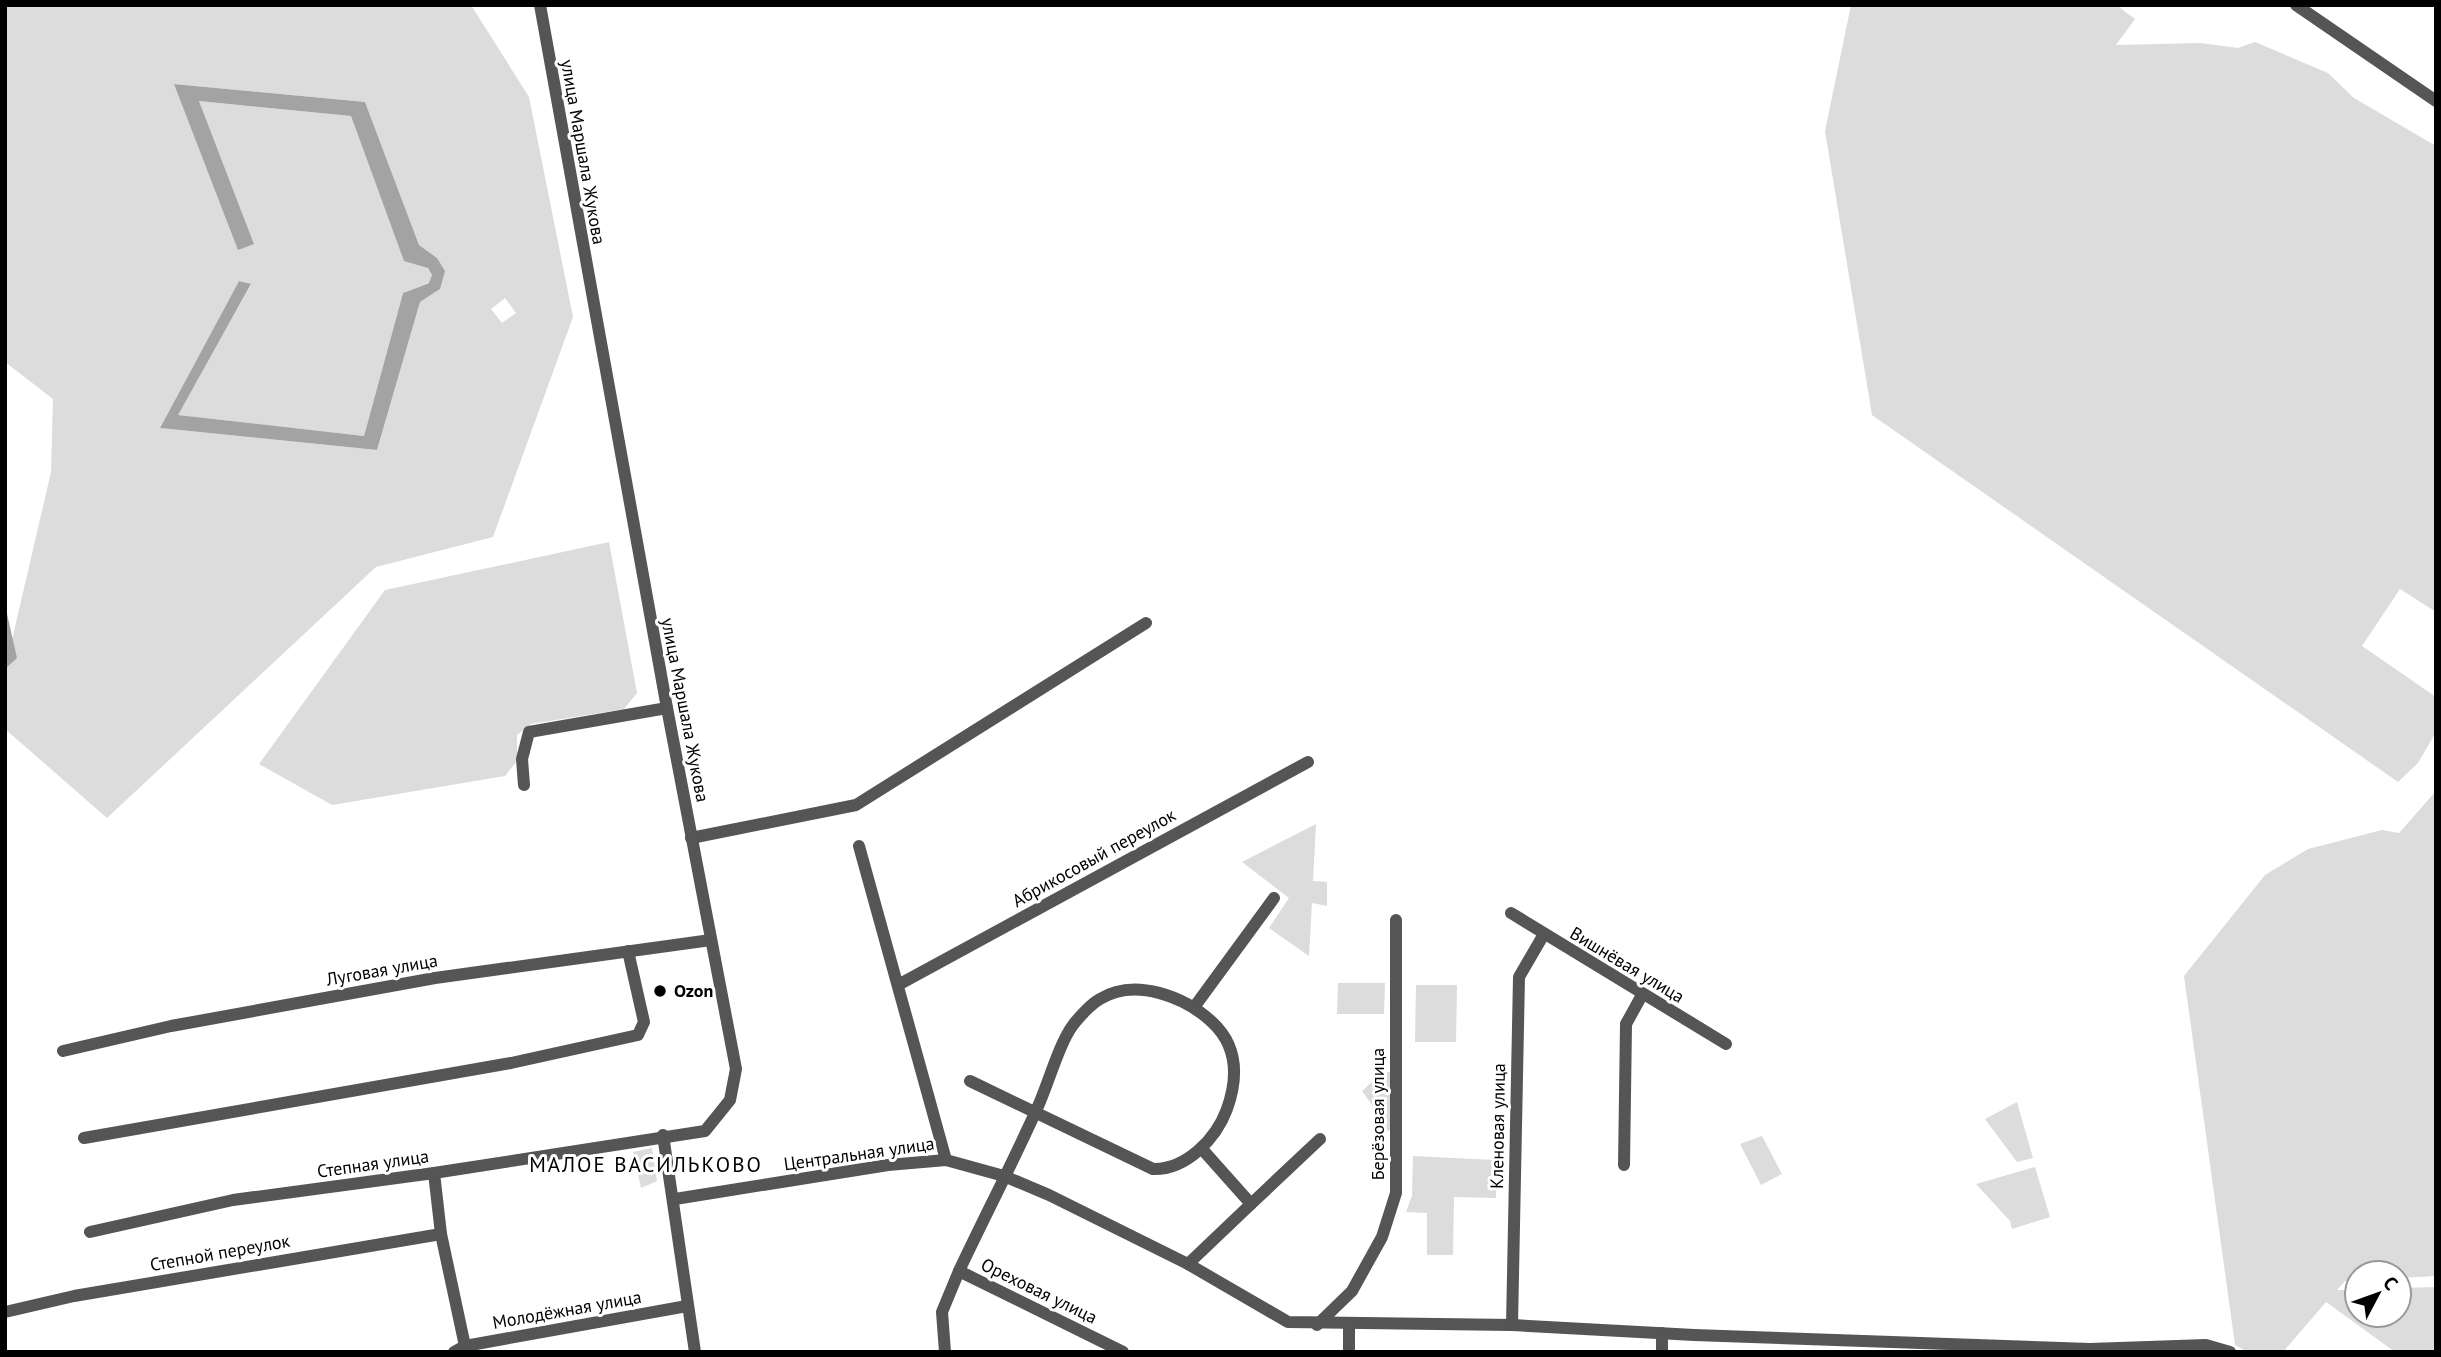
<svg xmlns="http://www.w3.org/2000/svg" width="2441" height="1357" font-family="'PT Sans',sans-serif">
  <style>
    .green { fill: #dcdcdc; fill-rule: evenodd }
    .water { fill: #a3a3a3 }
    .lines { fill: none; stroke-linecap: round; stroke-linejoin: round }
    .minor { stroke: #555; stroke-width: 12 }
    .poi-dot { fill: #000; stroke: #fff; stroke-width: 2.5 }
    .labels { text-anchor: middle; stroke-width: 6; stroke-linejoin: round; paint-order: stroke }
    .street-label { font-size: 18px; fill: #000; stroke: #fff }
    .poi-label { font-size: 18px; font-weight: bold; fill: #000; stroke: #fff; text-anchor: start }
    .quarter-label { font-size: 21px; letter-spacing: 2px; fill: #000; stroke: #fff }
  </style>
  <rect width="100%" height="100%" fill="#fff"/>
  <g class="green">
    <path d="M5,5H471L529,97L573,317L493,537L376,567L107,818L5,729V670L51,472L53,399L5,362ZM174,84L365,102L419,245L437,258L440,289L420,302L377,450L160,428L239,281L251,285L177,415L364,436L403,293L430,282L432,275L428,268L404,260L351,116L199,101L254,244ZM505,298L516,313L502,323L491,309Z"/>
    <path d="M1851,5H2116L2135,19L2116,45L2201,43L2238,48L2255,42L2328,73L2354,98L2436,146V612L2400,589L2362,646L2436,697V732L2418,763L2398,782L1872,415L1825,131Z"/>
    <path d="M609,542L637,693L624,709L531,724L517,735V761L505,776L332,805L259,764L385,590Z"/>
    <path d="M2436,791V1276L2399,1278V1273H2357V1280L2345,1281L2337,1290H2357V1315H2399V1288L2436,1287V1352H2395L2326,1302L2283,1352H2248L2235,1345L2184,976L2265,875L2308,849L2382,830L2399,833Z"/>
    <path d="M1316,824L1313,881L1327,882V906L1312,903L1309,956L1269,928L1289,898L1242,862Z"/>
    <path d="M1338,983H1385L1384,1014H1337Z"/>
    <path d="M1416,985H1457L1456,1042H1415Z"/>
    <path d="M1383,1072H1391L1390,1130L1380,1133L1372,1105L1362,1091Z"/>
    <path d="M2017,1102L2033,1158L2017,1162L1985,1119Z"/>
    <path d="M1762,1136L1782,1174L1761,1185L1740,1144Z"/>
    <path d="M652,1148L657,1181L641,1188L633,1152Z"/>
    <path d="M1413,1156L1496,1160V1198L1454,1197L1453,1255H1427V1213L1406,1212L1412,1196Z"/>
    <path d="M2035,1167L2050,1217L2012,1229L2010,1221L1976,1184Z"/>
  </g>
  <g class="water">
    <path d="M174,84L365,102L419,245L437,258L445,271L440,289L420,302L377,450L160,428L239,281L251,284L178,415L364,436L403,293L429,283L432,275L428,268L404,261L351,116L199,101L254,244L238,250Z"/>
    <path d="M5,605L17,658L5,669Z"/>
  </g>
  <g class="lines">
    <g class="minor">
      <path d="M2296,5L2436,101"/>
      <path d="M524,785L522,759L529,732L667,708"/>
      <path d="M691,838L856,805L1146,623"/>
      <path d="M859,846L946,1160"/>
      <path d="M1511,913L1726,1044"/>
      <path d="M898,985L1308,762"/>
      <path d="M1195,1006L1274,898"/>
      <path d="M63,1051L171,1026L435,978L711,940"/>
      <path d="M970,1081L1153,1169C1186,1170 1216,1139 1227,1109C1238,1078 1238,1046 1212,1022C1185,997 1135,977 1100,999C1091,1004 1079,1017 1073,1025C1058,1045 1047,1089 1035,1113C1011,1166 984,1218 959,1271L1123,1352"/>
      <path d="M663,1135L695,1352"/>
      <path d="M84,1138L511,1063L638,1035L644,1022L628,951"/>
      <path d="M1624,1165L1626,1024L1642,995"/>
      <path d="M434,1173L441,1234L465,1346"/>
      <path d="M675,1199L888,1165L946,1160L1004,1176L1049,1195L1188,1264L1288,1322L1512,1325L1694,1335L2090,1349L2206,1345L2230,1352"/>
      <path d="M1251,1204L1320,1139"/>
      <path d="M90,1232L233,1200L434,1173L705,1131L730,1100L736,1069L667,708L540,5"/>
      <path d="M1188,1264L1251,1204L1202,1149"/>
      <path d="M5,1312L74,1296L441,1234"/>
      <path d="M1317,1325L1352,1291L1382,1237L1396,1193V920"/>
      <path d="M1512,1325L1519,977L1544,934"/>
      <path d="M454,1352L465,1346L687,1306"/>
      <path d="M945,1352L942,1312L959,1271"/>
      <path d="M1349,1352V1325"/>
      <path d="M1662,1352V1333"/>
    </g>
  </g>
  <circle class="poi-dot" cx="660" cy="991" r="7"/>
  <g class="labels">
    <g class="street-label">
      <text transform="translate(583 152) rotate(80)" y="6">улица Маршала Жукова</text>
      <text transform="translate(685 710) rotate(79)" y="6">улица Маршала Жукова</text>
      <text transform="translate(1094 858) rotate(-29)" y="6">Абрикосовый переулок</text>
      <text transform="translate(1627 965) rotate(31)" y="6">Вишнёвая улица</text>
      <text transform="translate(382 970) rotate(-10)" y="6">Луговая улица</text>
      <text transform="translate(1378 1114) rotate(-90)" y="6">Берёзовая улица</text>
      <text transform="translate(1498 1126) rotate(-89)" y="6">Кленовая улица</text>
      <text transform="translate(859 1154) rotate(-8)" y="6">Центральная улица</text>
      <text transform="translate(373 1164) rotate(-8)" y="6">Степная улица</text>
      <text transform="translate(220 1253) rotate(-10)" y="6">Степной переулок</text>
      <text transform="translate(1039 1291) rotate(26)" y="6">Ореховая улица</text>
      <text transform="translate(567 1310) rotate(-10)" y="6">Молодёжная улица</text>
    </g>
    <g class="poi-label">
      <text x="674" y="997">Ozon</text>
    </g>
    <g class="quarter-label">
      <text x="646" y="1172">МАЛОЕ ВАСИЛЬКОВО</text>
    </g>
  </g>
  <rect width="2441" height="1357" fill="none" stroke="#000000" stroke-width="14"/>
  <g transform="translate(2378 1294) rotate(49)"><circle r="33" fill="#ffffff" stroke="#999999" stroke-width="2"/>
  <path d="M0-5L12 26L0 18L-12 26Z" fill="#000000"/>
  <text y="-10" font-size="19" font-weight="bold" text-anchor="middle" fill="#000000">С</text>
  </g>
</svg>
